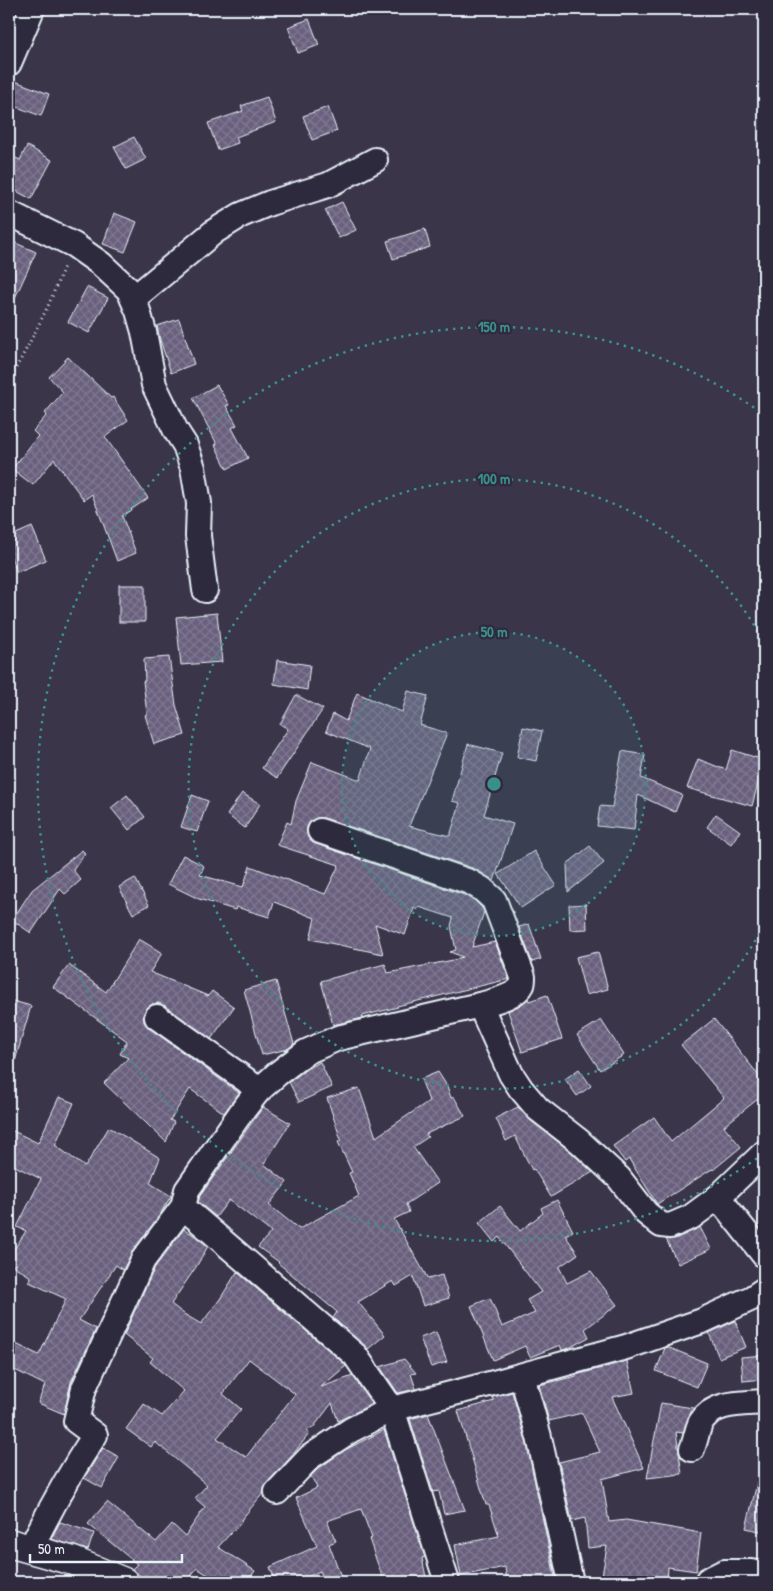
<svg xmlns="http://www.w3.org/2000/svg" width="773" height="1591" font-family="'Patrick Hand',sans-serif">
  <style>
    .building { fill: url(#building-cross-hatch); stroke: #e8f1f8; fill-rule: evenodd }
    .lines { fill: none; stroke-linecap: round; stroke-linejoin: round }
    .street-casing { stroke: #e8f1f8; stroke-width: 28 }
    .secondary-casing { stroke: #e8f1f8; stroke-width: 31 }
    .path { stroke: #e8f1f8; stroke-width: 3; stroke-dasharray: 1 4; stroke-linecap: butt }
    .street { stroke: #2f2a3d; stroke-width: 24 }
    .secondary { stroke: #2f2a3d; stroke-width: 28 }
    .ring { fill: none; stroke: #3a8f8a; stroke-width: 2.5; stroke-dasharray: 2.5 5 }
    .centre { fill: #3a8f8a; stroke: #2f2a3d; stroke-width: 2.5 }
    .ring-label { font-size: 15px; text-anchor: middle; font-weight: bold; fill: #3a8f8a; stroke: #2f2a3d; stroke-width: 4.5; stroke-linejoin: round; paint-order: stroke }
  </style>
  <defs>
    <pattern id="building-cross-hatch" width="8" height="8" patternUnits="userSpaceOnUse" patternTransform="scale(1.25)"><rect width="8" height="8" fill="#6a617e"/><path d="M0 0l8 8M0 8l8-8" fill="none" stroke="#7f7891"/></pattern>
  </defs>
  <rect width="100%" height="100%" fill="#3b354a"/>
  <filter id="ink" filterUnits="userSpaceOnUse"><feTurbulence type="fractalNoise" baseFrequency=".02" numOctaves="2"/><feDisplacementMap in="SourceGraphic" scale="10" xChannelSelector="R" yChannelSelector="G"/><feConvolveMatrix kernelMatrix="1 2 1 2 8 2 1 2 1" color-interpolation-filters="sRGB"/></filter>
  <g filter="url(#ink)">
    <g class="building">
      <path d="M309,19L319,45L298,53L288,27Z"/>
      <path d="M15,81L49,94L41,116L9,104V97Z"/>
      <path d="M267,97L276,122L236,137L238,143L218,150L208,123L243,111L241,106Z"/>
      <path d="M328,107L337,131L312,140L303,116Z"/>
      <path d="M134,137L146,159L126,169L114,147Z"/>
      <path d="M27,146L52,160L31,199L9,187V155L20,160Z"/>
      <path d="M342,202L356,230L339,238L325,210Z"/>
      <path d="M114,213L137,222L125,252L103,244Z"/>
      <path d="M425,229L430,247L393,259L387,241Z"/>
      <path d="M9,240L36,252L9,311Z"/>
      <path d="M87,287L108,298L89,333L68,322Z"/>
      <path d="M179,319L194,364L171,373L160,340L157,326Z"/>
      <path d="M68,357L111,398L113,397L128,420L105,437L148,498L122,516L136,553L117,561L92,494L84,500L54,459L33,485L12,469L38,436L33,431L47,415L45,413L63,392L49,377Z"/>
      <path d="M217,385L229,405L226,406L237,425L232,428L248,458L227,469L215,445L217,444L193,398Z"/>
      <path d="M32,527L46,560L17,572L9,553V537Z"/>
      <rect x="119" y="585" width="26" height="37"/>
      <path d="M217,613L222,662L181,665L176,617Z"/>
      <path d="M169,657L176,705L185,735L154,744L145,715L147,714L143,681H145L144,659Z"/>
      <path d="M277,660L310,665L307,690L274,684Z"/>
      <path d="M408,691L428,696L420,725L447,733L409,826L450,836L460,803L452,801L468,744L502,753L484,815L513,824L494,881L475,869L324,818H317L311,821L307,827V834L310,840L316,844L464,895L474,900L482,908L484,912L472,947L495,942L509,979L397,1006L398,1007L362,1016L363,1018L333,1025L321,981L385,964L388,973L458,959V958L463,957L450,952L456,950L451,926L453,918L419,907L417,910L414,908L405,935L375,924L383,954L310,939L315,918L274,902L269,917L236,907L235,910L199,899L168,884L183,855L204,866L200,875L243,887L250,866L325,894L339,865L277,845L287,822L291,824L296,801L312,762L360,780L370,749L326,731L333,714L346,721L357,693L402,712Z"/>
      <path d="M296,695L323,709L277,778L262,768L288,729L280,724Z"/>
      <path d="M523,727L542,731L536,761L517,757Z"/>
      <path d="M732,750L764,760L752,806L687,788L698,759L726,770Z"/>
      <path d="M622,751L645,755L641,778L682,795L675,812L638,795L634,830L597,826L600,806L612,807Z"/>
      <path d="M242,793L260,804L245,828L227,815Z"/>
      <path d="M127,795L145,817L129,830L111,808Z"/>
      <path d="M192,795L208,801L197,832L181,827Z"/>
      <path d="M716,814L740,831L731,844L707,827Z"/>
      <path d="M590,846L604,863L568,892L567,864Z"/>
      <path d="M82,850L85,853L73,870L81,880L65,894L60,889L31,933L12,920L32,890Z"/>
      <path d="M534,851L556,885L521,908L498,874Z"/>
      <path d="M135,878L149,905L133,914L119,887Z"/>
      <path d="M586,904L587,929L570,930L569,905Z"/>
      <path d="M529,924L541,959L532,962L519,927Z"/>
      <path d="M139,939L162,953L150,972L208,996L212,991L234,1007L211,1039L165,1006L159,1003L152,1004L146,1009L143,1015L144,1022L149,1028L239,1093L224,1113L190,1089L170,1120L174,1122L166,1142L104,1083L128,1058L120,1054L127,1041L53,987L69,965L106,992Z"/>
      <path d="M598,952L608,989L586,995L576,957Z"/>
      <path d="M276,981L294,1044L288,1049L262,1055L244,990Z"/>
      <path d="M547,995L562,1039L522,1052L508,1011L522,1004L528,999L529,1001Z"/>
      <path d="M9,1000L31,1006L13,1068L9,1067Z"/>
      <path d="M714,1019L764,1082V1094L724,1126L741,1147L713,1170L712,1169L657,1204L629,1159L625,1162L613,1146L654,1117L671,1142L724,1098L681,1045Z"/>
      <path d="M601,1020L624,1055L600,1070L577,1035Z"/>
      <path d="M320,1062L332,1087L299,1102L289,1082L308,1068Z"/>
      <path d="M579,1069L591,1086L577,1096L565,1079Z"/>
      <path d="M438,1072L447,1086L451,1098L454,1097L465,1116L426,1134L428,1137L413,1147L438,1183L406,1204L409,1212L394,1219L428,1279L442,1275L449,1298L423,1306L413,1276L396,1286L393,1281L358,1302L385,1335L368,1349L333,1318L337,1312L278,1263L279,1262L258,1247L271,1232L229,1200L216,1217L198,1202L200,1196L263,1107L290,1123L264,1164L287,1182L269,1205L299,1229L359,1196L349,1173L352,1172L338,1142L341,1140L327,1098L359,1088L376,1137L429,1101L421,1079Z"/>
      <path d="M59,1097L74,1103L55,1145L85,1167L109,1127L160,1158L150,1183L171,1196L159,1216L132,1252L123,1270L116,1265L79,1320L96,1329L71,1382L64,1414L38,1403L45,1385L9,1367V1358L16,1344L39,1355L66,1299L29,1282L31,1277L9,1263V1257L26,1231L17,1227L41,1179L9,1163V1129L38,1143Z"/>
      <path d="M518,1107L530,1120L570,1151L593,1172L551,1197L534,1169L532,1170L515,1136L506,1141L496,1118Z"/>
      <path d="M557,1200L573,1231L565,1235L578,1254L559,1267L567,1283L591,1271L617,1305L585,1329L589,1337L569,1348L562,1350L560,1345L530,1357L525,1346L493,1360L471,1306L490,1298L502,1327L535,1313L527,1300L541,1292L499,1237L494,1242L479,1223L500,1206L520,1231L543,1213L541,1208Z"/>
      <path d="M700,1227L711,1249L678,1264L666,1239H675Z"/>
      <path d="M184,1229L195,1236L208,1246L196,1267L171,1304L184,1314L201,1324L220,1299L237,1272L345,1364L346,1366L321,1387L353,1376L372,1404L338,1421L332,1403L313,1428L307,1430L309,1434L290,1458L267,1483L264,1488V1492L241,1520L242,1521L218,1547L255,1571L247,1582H219L197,1568L186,1582H148L132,1569L137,1564L88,1524L107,1502L156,1542L172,1524L185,1536L205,1507L195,1498L207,1485L155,1442L151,1447L126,1429L144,1404L162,1416L184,1391L150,1362L153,1358L124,1335L135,1310L139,1305L138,1304L155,1267ZM249,1359L295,1394L246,1457L217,1438L241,1409L223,1394Z"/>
      <path d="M735,1321L746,1347L719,1358L709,1333Z"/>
      <path d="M436,1332L447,1362L431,1367L420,1338Z"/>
      <path d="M667,1347L707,1363L697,1387L656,1371L665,1348Z"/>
      <path d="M764,1355V1379L743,1381L741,1357Z"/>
      <path d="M404,1359L416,1373L411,1374L416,1389L398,1393L380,1367Z"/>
      <path d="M627,1361L634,1393L612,1397L644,1468L602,1479L609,1522L626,1520L701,1533L696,1571L668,1567L667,1582H601L607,1546L588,1548L585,1518L572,1521L559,1462L600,1452L582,1413L549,1421L539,1385L577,1376L576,1375Z"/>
      <path d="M512,1392L526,1440L556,1582H507L505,1567L461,1576L455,1545L499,1536L489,1505H486L458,1411L494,1401L492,1397Z"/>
      <path d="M661,1403L693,1408L683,1433L676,1432L682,1474L647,1478Z"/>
      <path d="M428,1414L465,1510L444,1514L439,1491L433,1492L410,1419Z"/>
      <path d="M384,1430L425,1557L422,1558L427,1582H384L369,1539L372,1538L361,1509L327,1521L336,1541L329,1544L343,1582H325L320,1571L296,1582H276L270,1567L317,1546L296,1498L317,1488L311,1476L319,1468L345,1450Z"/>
      <path d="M103,1448L119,1457L102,1488L84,1478Z"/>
      <path d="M758,1479L764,1480V1532L746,1528Z"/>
      <path d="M60,1522L94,1533L88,1550L51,1539Z"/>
    </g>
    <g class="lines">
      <g class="street-casing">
        <g id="street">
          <path d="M9,63L32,9"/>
          <path d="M9,213L74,245L101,264L129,290L138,311L144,332L154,385L176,431L185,445L193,468L199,503L198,536L205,590"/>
          <path d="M133,299L215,231L241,215L270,203L328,185L375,160"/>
          <path d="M320,831L470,882L482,889L494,900L523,977C523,980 523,983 522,985C517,996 491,1002 480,1005L338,1038L306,1052L277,1074L258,1091L240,1114L187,1190L183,1207L355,1355L392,1409L447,1582"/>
          <path d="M480,1005L511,1074L521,1089L538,1109L579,1141L619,1178L646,1213L661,1225L670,1226L691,1217L718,1197L764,1153"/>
          <path d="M157,1017L246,1080L258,1091"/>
          <path d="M718,1197L764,1255"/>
          <path d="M522,1376L539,1437L571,1582"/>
          <path d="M692,1449C696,1440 697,1429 701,1422C714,1401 744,1404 764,1402"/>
          <path d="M277,1492L310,1457L351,1430L392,1409L497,1382L626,1347L702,1321L752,1298L764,1290"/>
          <path d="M31,1548C50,1509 71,1471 95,1435L76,1421L84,1388L143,1260L183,1207"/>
          <path d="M708,1580L724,1572H751L764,1574"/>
        </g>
      </g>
      <g class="secondary-casing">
        <path id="secondary" d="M9,1543L73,1561L124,1582"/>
      </g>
      <path class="path" d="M9,381L29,344L49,304L65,264"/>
      <use href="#street" class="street"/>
      <use href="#secondary" class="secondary"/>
    </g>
  </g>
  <circle cx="494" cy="784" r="152" fill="#3a8f8a" fill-opacity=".12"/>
  <g class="ring">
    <circle cx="494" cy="784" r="152"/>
    <path d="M763 927A305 305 0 1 1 763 641"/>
    <path d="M763 1154A457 457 0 1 1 763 414"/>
  </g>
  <circle cx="494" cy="784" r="8" class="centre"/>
  <g class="ring-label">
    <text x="494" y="332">150 m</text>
    <text x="494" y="484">100 m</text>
    <text x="494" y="637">50 m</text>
  </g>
  <rect width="773" height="1591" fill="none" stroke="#2f2a3d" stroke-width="30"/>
  <rect x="15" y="15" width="743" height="1561" fill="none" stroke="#e8f1f8" stroke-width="2" filter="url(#ink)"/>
  <path d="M30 1554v8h152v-8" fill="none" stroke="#e8f1f8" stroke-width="2.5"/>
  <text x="38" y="1554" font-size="15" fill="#e8f1f8" stroke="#2f2a3d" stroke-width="4" paint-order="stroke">50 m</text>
</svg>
